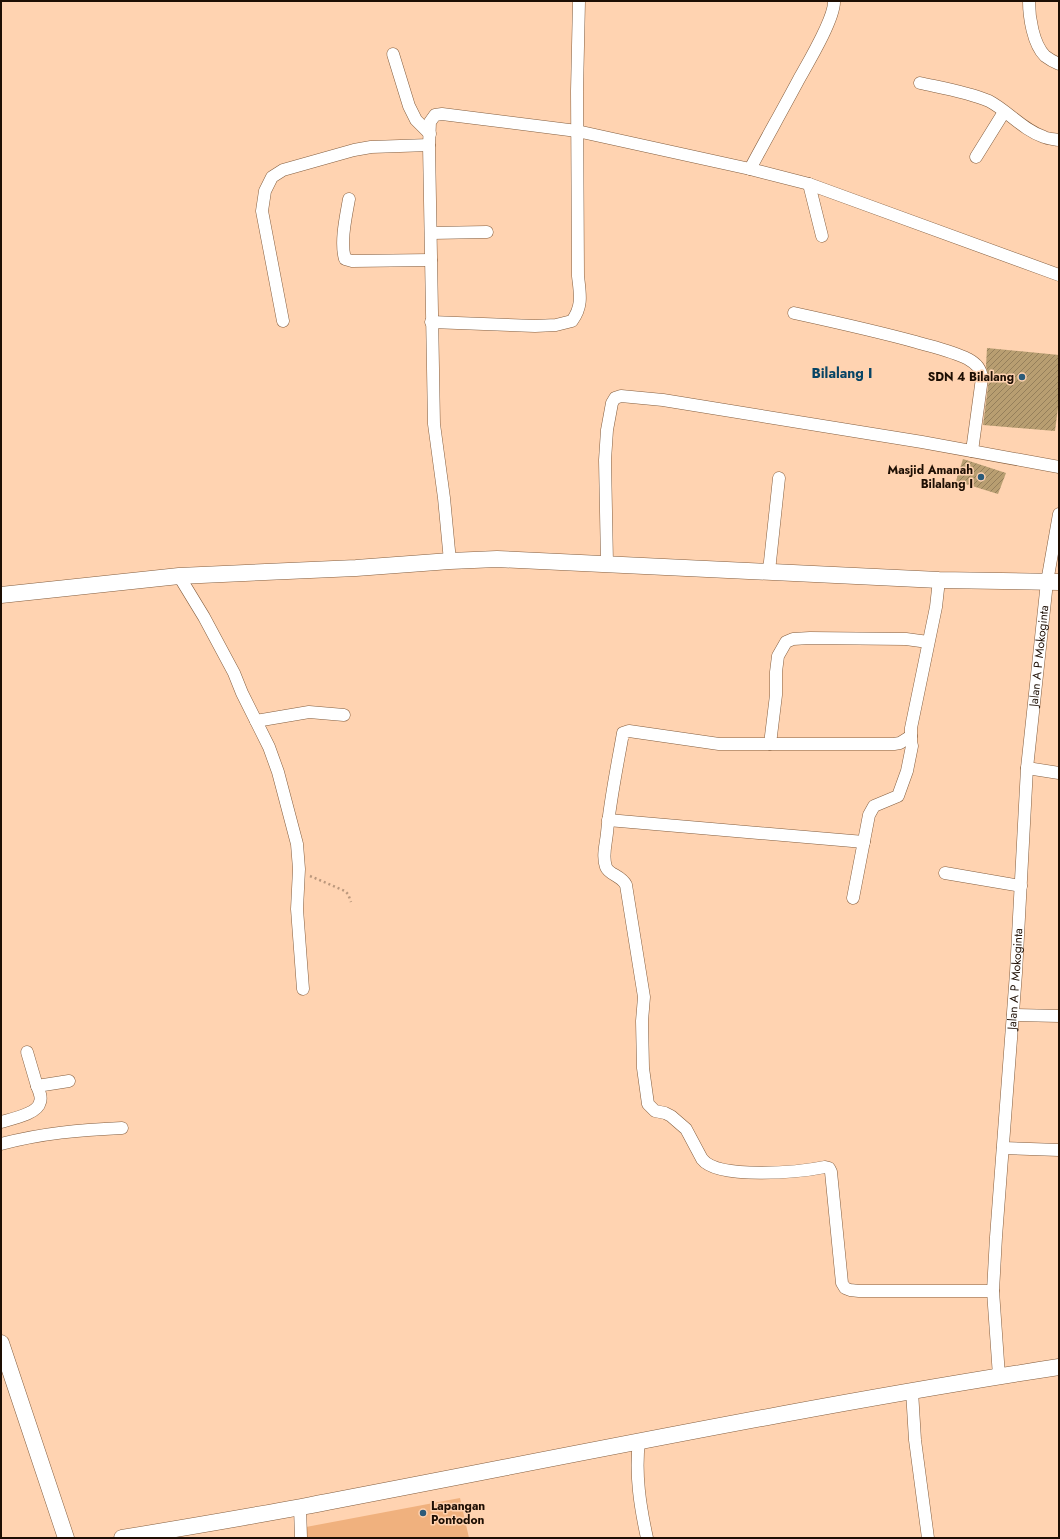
<svg xmlns="http://www.w3.org/2000/svg" width="1060" height="1539" font-family="Jost,sans-serif">
  <style>
    .garden { fill: #f0b17e }
    .building { fill: url(#building-hatch) }
    .lines { fill: none; stroke-linecap: round; stroke-linejoin: round }
    .street-casing { stroke: #845e3f; stroke-width: 13 }
    .secondary-casing { stroke: #845e3f; stroke-width: 17 }
    .path { stroke: #bb987d; stroke-width: 2.5; stroke-dasharray: 2 3; stroke-linecap: butt }
    .street { stroke: #fff; stroke-width: 12 }
    .secondary { stroke: #fff; stroke-width: 16 }
    .poi-dot { fill: #2c5b79; stroke: #ffd3b1; stroke-width: 1.5 }
    .labels { text-anchor: middle; stroke-width: 3; stroke-linejoin: round; paint-order: stroke }
    .poi-label { font-size: 12px; font-weight: bold; fill: #1d0e03; stroke: #ffd3b1; text-anchor: end }
    .street-label { font-size: 12px; fill: #1d0e03; stroke: #ffd3b1 }
    .quarter-label { font-size: 14px; font-weight: bold; fill: #074465; stroke: #ffd3b1 }
  </style>
  <defs>
    <pattern id="building-hatch" width="6" height="6" patternUnits="userSpaceOnUse"><rect width="6" height="6" fill="#b89e71"/><path d="M-1 1l2-2M0 6l6-6M5 7l2-2" fill="none" stroke="#957f5b"/></pattern>
  </defs>
  <rect width="100%" height="100%" fill="#ffd3b1"/>
  <path class="garden" d="M460,1498L469,1538H307L306,1527Z"/>
  <g class="building">
    <path d="M987,348L1059,355V400L1055,431L983,425L989,379L986,366Z"/>
    <path d="M963,459L1006,473L998,494L956,481Z"/>
  </g>
  <g class="lines">
    <g class="street-casing">
      <g id="street">
        <path d="M1029,1C1029,17 1033,44 1045,56C1049,59 1054,62 1059,64"/>
        <path d="M393,54L409,106L416,120L430,134"/>
        <path d="M920,83C943,88 968,92 989,101C1008,111 1023,130 1044,137C1048,139 1054,139 1059,140"/>
        <path d="M976,157L1004,112"/>
        <path d="M750,169C766,139 783,109 799,79C808,63 835,18 834,1"/>
        <path d="M809,184L822,236"/>
        <path d="M349,199C346,216 340,242 345,259L352,261L431,260"/>
        <path d="M431,233L487,232"/>
        <path d="M794,313C835,322 876,331 916,342C933,347 952,351 968,359C977,364 981,369 982,378L972,451"/>
        <path d="M283,321L262,211L265,191L272,177L283,170L354,150L371,147L429,145"/>
        <path d="M431,322L535,326L556,325L572,321C583,306 580,294 578,276L577,91L579,1"/>
        <path d="M450,561L444,498L434,424L429,145L430,122L435,115L442,114L577,131L750,169L809,184L1059,275"/>
        <path d="M607,563L605,460L607,430L612,403L615,398L621,396L663,400L922,442L1059,467"/>
        <path d="M769,571L779,478"/>
        <path d="M179,576L204,617L234,673L242,693L269,747L278,772L297,844L299,869L297,909L303,989"/>
        <path d="M256,721L309,712L344,715"/>
        <path d="M911,736L900,743L894,744H719L629,731L623,733C617,767 610,800 607,833C606,844 602,856 606,867C609,875 621,875 626,885L644,997L642,1021L643,1068L648,1104L655,1111L665,1113L671,1116L686,1129L702,1159C718,1180 800,1172 825,1167L829,1168L831,1172L842,1283L845,1288L850,1290L859,1291H993"/>
        <path d="M770,744L776,695V672L778,656L786,642L793,639L810,638L906,639L928,642"/>
        <path d="M1027,768L1059,773"/>
        <path d="M608,820L864,842"/>
        <path d="M945,873L1021,886"/>
        <path d="M853,898L869,815L874,806L898,796L907,771L912,746L911,742V728L936,607L939,580"/>
        <path d="M1013,1015L1059,1016"/>
        <path d="M27,1052L37,1086"/>
        <path d="M1,1122C11,1119 38,1114 40,1102C42,1097 39,1091 37,1086L69,1081"/>
        <path d="M1,1144C43,1133 79,1130 122,1128"/>
        <path d="M1003,1148L1059,1150"/>
        <path id="s1" d="M999,1376L993,1291L996,1237L1016,973L1027,768L1047,582L1059,514"/>
        <path d="M912,1391L915,1440L928,1538"/>
        <path d="M639,1441C635,1474 640,1506 647,1538"/>
        <path d="M300,1507L301,1538"/>
      </g>
    </g>
    <g class="secondary-casing">
      <g id="secondary">
        <path d="M1,595L179,576L356,568L450,561L497,559L939,580L1059,582"/>
        <path d="M1,1343L66,1538"/>
        <path d="M122,1538C182,1528 242,1518 301,1507C554,1459 805,1406 1059,1367"/>
      </g>
    </g>
    <path class="path" d="M310,876L345,891L348,894L351,902"/>
    <use href="#street" class="street"/>
    <use href="#secondary" class="secondary"/>
  </g>
  <g class="poi-dot">
    <circle cx="1022" cy="377" r="4"/>
    <circle cx="981" cy="477" r="4"/>
    <circle cx="423" cy="1513" r="4"/>
  </g>
  <g class="labels">
    <g class="poi-label">
      <text x="1014" y="381">SDN 4 Bilalang</text>
      <text x="973" y="474">Masjid Amanah<tspan x="973" dy="14">Bilalang I</tspan></text>
      <text x="431" y="1510" text-anchor="start">Lapangan<tspan x="431" dy="14">Pontodon</tspan></text>
    </g>
    <g class="street-label">
      <text dy="4" stroke="none"><textPath href="#s1" startOffset="722">Jalan A P Mokoginta</textPath></text>
      <text dy="4" stroke="none"><textPath href="#s1" startOffset="398">Jalan A P Mokoginta</textPath></text>
    </g>
    <g class="quarter-label">
      <text x="842" y="378">Bilalang I</text>
    </g>
  </g>
  <rect width="1060" height="1539" fill="none" stroke="#1d0e03" stroke-width="4"/>
</svg>
